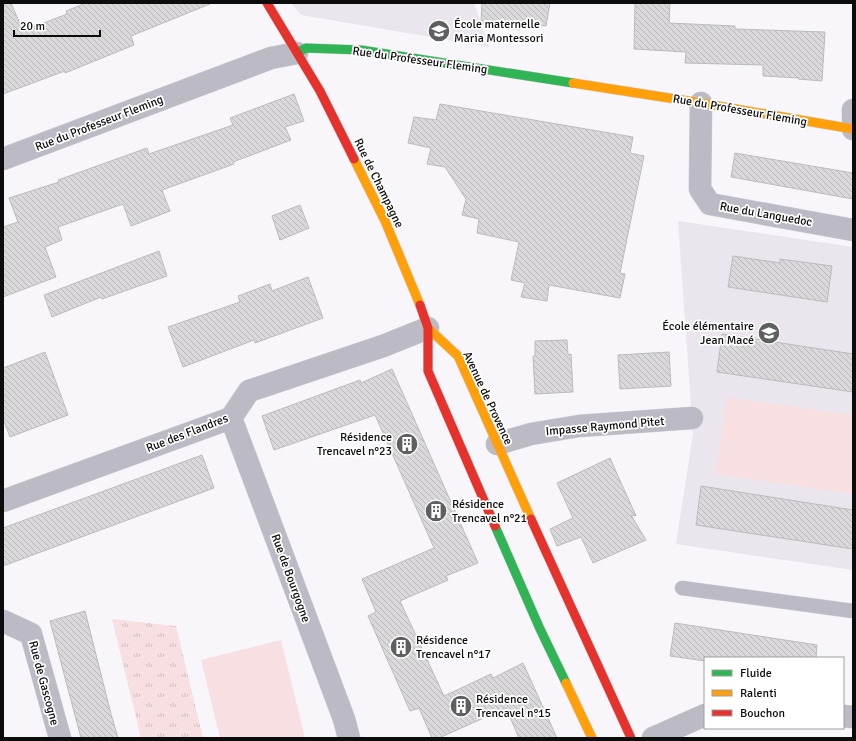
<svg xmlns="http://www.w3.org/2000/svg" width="856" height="741" font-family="Signika,sans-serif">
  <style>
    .built { fill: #ebe5ed }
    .grass { fill: url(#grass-tufts) }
    .pitch { fill: #f7dfe2 }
    .building { fill: url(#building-back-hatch); stroke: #bcbbbc }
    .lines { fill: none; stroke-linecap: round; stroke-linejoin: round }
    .lane-casing { stroke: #d2d1d3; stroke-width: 15 }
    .street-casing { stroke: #d2d1d3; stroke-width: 23 }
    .fast-casing { stroke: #d2d1d3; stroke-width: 10 }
    .slow-casing { stroke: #d2d1d3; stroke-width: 10 }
    .jam-casing { stroke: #d2d1d3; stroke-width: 10 }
    .lane { stroke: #bcbac5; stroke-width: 14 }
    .street { stroke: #bcbac5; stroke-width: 22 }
    .fast { stroke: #30b455; stroke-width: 9 }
    .slow { stroke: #ff9f0a; stroke-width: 9 }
    .jam { stroke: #e5322d; stroke-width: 9 }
    .labels { text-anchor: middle; stroke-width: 3.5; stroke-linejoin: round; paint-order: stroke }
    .poi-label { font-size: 12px; fill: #0d0c0d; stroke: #fff; text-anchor: start }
    .street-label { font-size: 12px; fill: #0d0c0d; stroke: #fff }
  </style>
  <defs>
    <pattern id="grass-tufts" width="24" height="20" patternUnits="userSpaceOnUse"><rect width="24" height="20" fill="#f7dfe2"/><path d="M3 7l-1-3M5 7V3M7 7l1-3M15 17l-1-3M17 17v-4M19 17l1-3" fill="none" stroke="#d3bec1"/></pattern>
    <pattern id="building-back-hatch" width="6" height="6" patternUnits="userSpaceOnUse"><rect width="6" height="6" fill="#dad8da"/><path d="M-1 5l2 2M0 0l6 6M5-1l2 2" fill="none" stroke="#bab8ba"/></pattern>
  </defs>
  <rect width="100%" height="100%" fill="#f8f6fa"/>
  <g class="built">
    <path d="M291,3H474L489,47L301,15Z"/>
    <path d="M678,221L853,247V570L676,544L693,434Z"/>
  </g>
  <path class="grass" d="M112,619L176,626L203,738H141Z"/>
  <g class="pitch">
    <path d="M727,397L853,415V494L715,474Z"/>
    <path d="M281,640L305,738H220L201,660Z"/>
  </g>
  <g class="building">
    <path d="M3,3H11L23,31L67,14L66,11L86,3H210V4L131,36L134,45L65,73V71L3,94Z"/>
    <path d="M482,3H550L546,26L520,22V30L481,24Z"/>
    <path d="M635,3H670L669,23L735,26V29L825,32L822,81L798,79L799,78L763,76V65L685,63L686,52L634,49Z"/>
    <path d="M294,94L304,121L285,127L291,140L233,162L234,164L162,190L170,211L131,226L123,204L58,227L62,240L45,247L56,277L3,297V227L18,222L9,198L59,182L58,180L147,148L149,154L233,125L230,118Z"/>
    <path d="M440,104L633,137L630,153L644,156L620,273L625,274L620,298L549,285L547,301L521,297L525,283L511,280L519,242L477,233L479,219L462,215L466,199L445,167L427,164L431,148L408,143L414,117L436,120Z"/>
    <path d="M735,153L853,173V199L731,177Z"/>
    <path d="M300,205L309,228L280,240L272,216Z"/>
    <path d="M159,251L167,276L102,299L101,297L52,317L44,295Z"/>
    <path d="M733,256L780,263V259L832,266L827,302L728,287Z"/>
    <path d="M308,277L323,318L255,343L254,340L183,367L168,327L240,302L238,296L270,284L272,291Z"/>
    <path d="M722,334L853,354V392L717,372Z"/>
    <path d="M567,340L568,355L571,354L573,392L535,394L533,356H535V341Z"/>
    <path d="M45,352L68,415L10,437L3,419V368Z"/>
    <path d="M669,352L671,386L620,389L618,355Z"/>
    <path d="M392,369L478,563L446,576L448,580L400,601L444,696L491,674L493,678L523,663L557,738H519L506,708L439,738H432L419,708L410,711L368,616L376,612L362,579L434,548L375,415L274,450L262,416L360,380L361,383Z"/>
    <path d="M202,455L214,488L3,566V528Z"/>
    <path d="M610,458L636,516L631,515L646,540L593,563L581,537L557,546L550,529L573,518L557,483Z"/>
    <path d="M701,486L853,510V549L696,525Z"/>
    <path d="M85,611L111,714L118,738H81L50,621Z"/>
    <path d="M675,623L817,645L816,658H705V661L670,656Z"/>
  </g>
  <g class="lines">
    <g class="lane-casing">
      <path id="lane" d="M682,588L853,611"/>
    </g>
    <g class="street-casing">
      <g id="street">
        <path d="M701,103L700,189L710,204L853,230"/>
        <path d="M853,129V110"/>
        <path d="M3,159L271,58L297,53"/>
        <path d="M231,418L344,719L349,738"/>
        <path d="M497,444L531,434L579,426L692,418"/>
        <path d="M3,501L231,418L249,391L383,346L428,328"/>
        <path d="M3,621L31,634L60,738"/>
        <path d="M843,716L853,717"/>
        <path d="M653,738L705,715"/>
      </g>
    </g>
    <g class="fast-casing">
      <g id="fast">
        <path d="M297,53L306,48L361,50L573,83"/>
        <path d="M495,526L540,629L566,683"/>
      </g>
    </g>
    <g class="slow-casing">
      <g id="slow">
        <path d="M573,83L701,103L853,129"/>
        <path d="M354,159L385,221L420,305"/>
        <path d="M428,328L458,356L531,519"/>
        <path d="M566,683L592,738"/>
      </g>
    </g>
    <g class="jam-casing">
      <g id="jam">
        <path d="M267,3L320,91L354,159"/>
        <path d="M420,305L428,328V371L495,526"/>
        <path d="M531,519L631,738"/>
      </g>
    </g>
    <use href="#lane" class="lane"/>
    <use href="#street" class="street"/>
    <use href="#fast" class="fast"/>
    <use href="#slow" class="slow"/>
    <use href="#jam" class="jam"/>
  </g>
  <defs>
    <g id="school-disc" transform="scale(1.15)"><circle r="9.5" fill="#5f5e60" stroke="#fff"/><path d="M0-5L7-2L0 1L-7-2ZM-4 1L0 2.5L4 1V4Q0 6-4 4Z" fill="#fff"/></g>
    <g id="building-disc" transform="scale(1.15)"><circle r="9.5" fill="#5f5e60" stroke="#fff"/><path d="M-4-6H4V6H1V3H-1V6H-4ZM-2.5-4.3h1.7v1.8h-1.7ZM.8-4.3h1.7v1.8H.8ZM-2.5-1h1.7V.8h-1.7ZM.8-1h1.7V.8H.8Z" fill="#fff"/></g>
  </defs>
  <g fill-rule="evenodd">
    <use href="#school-disc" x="439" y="31"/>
    <use href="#school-disc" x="769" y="333"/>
    <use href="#building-disc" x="407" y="444"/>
    <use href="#building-disc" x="436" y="511"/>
    <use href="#building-disc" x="401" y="647"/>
    <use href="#building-disc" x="461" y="706"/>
  </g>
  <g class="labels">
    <g class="poi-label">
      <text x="454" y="28">École maternelle<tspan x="454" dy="14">Maria Montessori</tspan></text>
      <text x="754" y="330" text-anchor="end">École élémentaire<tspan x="754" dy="14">Jean Macé</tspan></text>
      <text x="392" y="441" text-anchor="end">Résidence<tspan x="392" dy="14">Trencavel n°23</tspan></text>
      <text x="452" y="508">Résidence<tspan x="452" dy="14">Trencavel n°21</tspan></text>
      <text x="416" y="644">Résidence<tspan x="416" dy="14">Trencavel n°17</tspan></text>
      <text x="476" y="703">Résidence<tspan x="476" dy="14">Trencavel n°15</tspan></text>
    </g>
    <g class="street-label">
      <text transform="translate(420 60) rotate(8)" y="4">Rue du Professeur Fleming</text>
      <text transform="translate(740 110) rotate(10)" y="4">Rue du Professeur Fleming</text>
      <text transform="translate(99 123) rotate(-21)" y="4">Rue du Professeur Fleming</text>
      <text transform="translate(379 183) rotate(64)" y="4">Rue de Champagne</text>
      <text transform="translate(766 214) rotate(10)" y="4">Rue du Languedoc</text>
      <text transform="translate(488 398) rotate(65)" y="4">Avenue de Provence</text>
      <text transform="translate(605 426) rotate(-5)" y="4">Impasse Raymond Pitet</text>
      <text transform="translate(187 433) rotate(-21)" y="4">Rue des Flandres</text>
      <text transform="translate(291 578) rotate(70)" y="4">Rue de Bourgogne</text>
      <text transform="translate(44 683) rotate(75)" y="4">Rue de Gascogne</text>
    </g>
  </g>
  <rect width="856" height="741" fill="none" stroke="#0d0c0d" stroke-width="8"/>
  <rect x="704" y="657" width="140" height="72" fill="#ffffff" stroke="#9e9e9e"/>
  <rect x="712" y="670" width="20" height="6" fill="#30b455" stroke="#9e9e9e"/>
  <text x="740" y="677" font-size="12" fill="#0d0c0d">Fluide</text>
  <rect x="712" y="690" width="20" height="6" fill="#ff9f0a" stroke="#9e9e9e"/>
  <text x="740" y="697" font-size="12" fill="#0d0c0d">Ralenti</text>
  <rect x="712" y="710" width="20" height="6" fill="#e5322d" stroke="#9e9e9e"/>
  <text x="740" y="717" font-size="12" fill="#0d0c0d">Bouchon</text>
  <path d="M14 30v6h86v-6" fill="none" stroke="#0d0c0d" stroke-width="2"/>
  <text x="20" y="30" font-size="12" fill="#0d0c0d" stroke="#ffffff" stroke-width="3" paint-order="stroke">20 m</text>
</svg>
